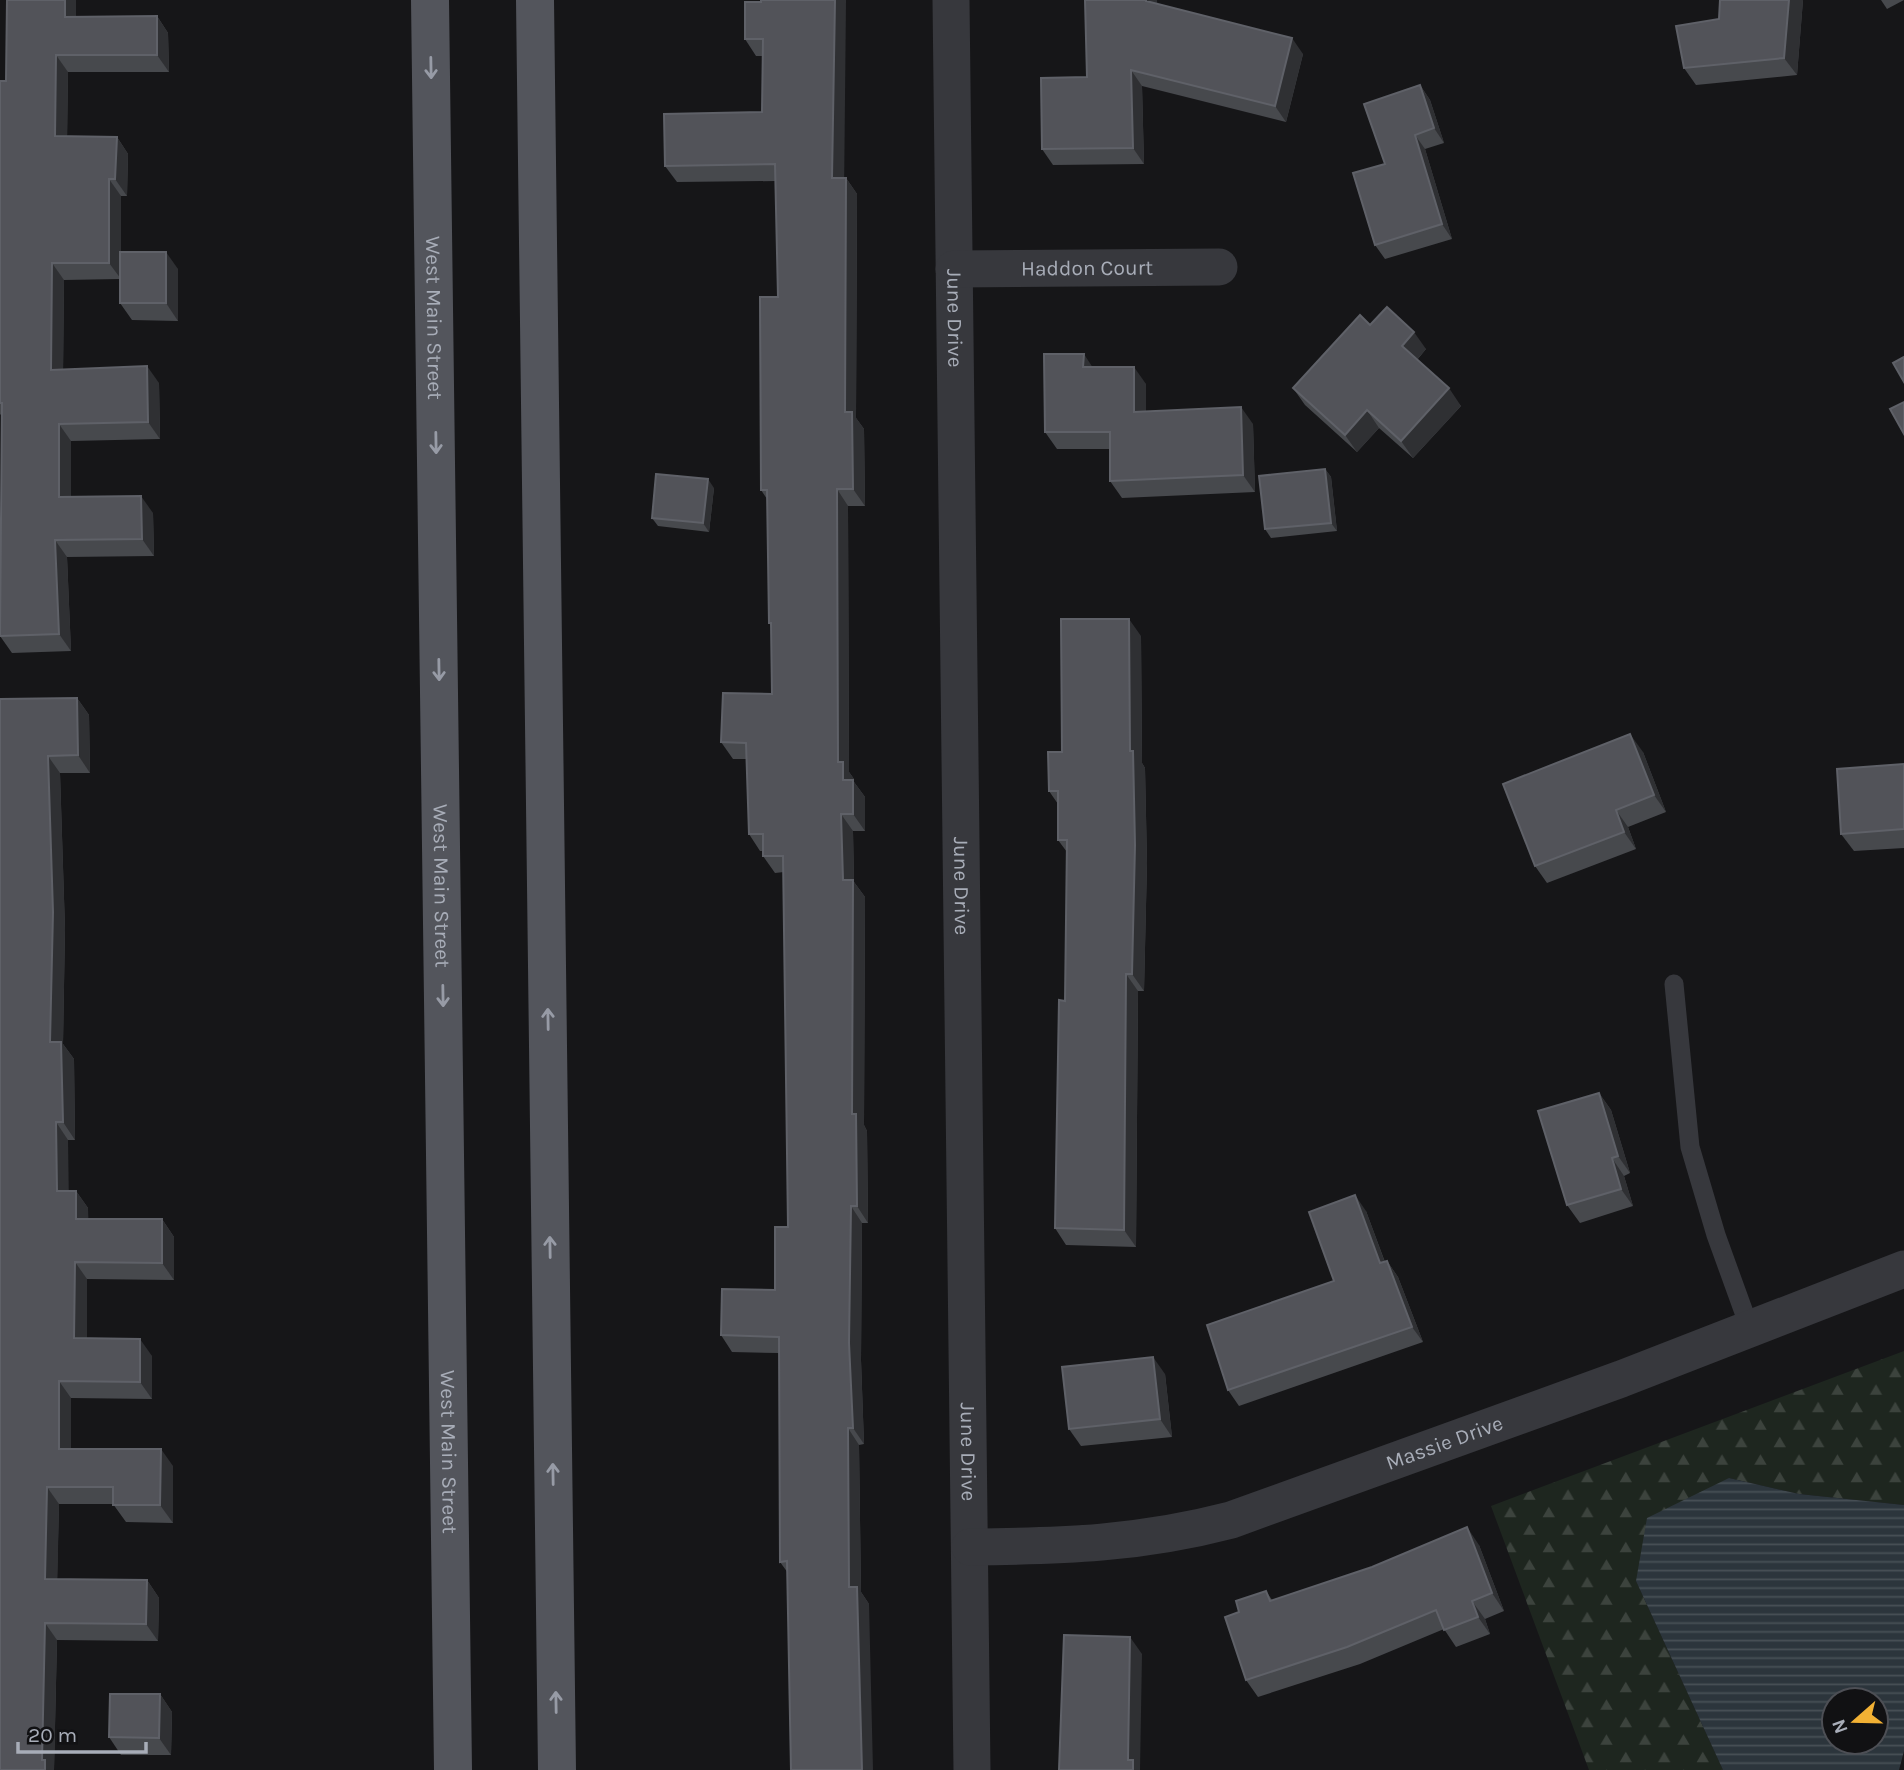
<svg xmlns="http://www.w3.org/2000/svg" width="1904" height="1770" font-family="Karla,sans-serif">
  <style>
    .forest { fill: url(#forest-firs) }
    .water { fill: url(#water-rules); fill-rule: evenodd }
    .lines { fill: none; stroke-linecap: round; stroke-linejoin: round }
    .lane { stroke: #37383d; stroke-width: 19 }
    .street { stroke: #37383d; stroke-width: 37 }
    .primary { stroke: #53555c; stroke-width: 38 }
    .wall { fill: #47494d }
    .shaded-wall { fill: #2f3033 }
    .building { fill: #525359; stroke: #5f6168; stroke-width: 2 }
    .oneway { stroke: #979ba6 }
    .labels { text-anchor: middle; stroke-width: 5; stroke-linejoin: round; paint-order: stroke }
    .street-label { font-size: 21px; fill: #a8adb8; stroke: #111113 }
  </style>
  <defs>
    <pattern id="forest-firs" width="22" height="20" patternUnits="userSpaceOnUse" patternTransform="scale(1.75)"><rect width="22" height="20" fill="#1e261f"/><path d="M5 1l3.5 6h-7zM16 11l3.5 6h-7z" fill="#3c433d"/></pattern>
    <pattern id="water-rules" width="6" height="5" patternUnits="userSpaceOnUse" patternTransform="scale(1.75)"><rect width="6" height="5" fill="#2c353c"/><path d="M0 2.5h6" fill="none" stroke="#485056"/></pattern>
  </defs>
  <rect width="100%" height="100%" fill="#161618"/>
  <path class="forest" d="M1904,1351V1505L1799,1494L1729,1478L1636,1581L1723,1770H1589L1491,1506Z"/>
  <path class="water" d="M1729,1478L1799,1494L1904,1505V1751L1899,1770H1723L1636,1581L1647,1518ZM1834,1700H1876V1742H1834Z"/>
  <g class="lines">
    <path class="lane" d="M1674,984L1690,1147L1716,1235L1750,1329"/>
    <g class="street">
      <path id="s1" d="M951,0L972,1770"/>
      <path id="s2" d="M954,269L1219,267"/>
      <path id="s3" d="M970,1547C1064,1546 1139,1544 1231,1520L1621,1379L1904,1269"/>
    </g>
    <g class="primary">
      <path id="s4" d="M430,0L453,1770"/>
      <path d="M535,0L557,1770"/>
    </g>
  </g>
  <g class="wall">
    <path d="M7,0H76V17L157,16L168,33L169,72H68L67,136L117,137L128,154L127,196H121V252L178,269V321L132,320L120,303V279L64,280L63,369L159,383L160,439L71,441V497L153,513L154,556L67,557L71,651L12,653L0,636L2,416L0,414V81H6Z"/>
    <path d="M1720,0H1803L1797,75L1696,85L1684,68L1719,19Z"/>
    <path d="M1881,0H1904L1887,9Z"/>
    <path d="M761,2L844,178H846L857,194L856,418L864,429L865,506H848L849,772L854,779V782L865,797V831H853L854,882L865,897L864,1125L867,1131L868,1223H862L861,1360L864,1444L859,1445L861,1592L869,1604L788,1573L780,1562L779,1353L732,1352L721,1335L775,1290L788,1227L784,872L775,873L763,856V851H760L749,834L747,759H733L721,742L772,694V627L769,623L767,499L761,490L778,297L776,181L677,182L665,166L762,112L763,56H756L745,39Z"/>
    <path d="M1157,4L1303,54L1286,122L1142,86L1144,164L1053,165L1042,149L1087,77Z"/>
    <path d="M1420,85L1430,100L1444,143L1425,149L1452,239L1385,259L1375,245L1385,164Z"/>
    <path d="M1370,325L1426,349L1417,360L1461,406L1413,458L1379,428L1357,452L1305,405L1293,388Z"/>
    <path d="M1093,367L1146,384V411L1253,424L1255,492L1122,498L1110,481V449H1057L1045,432Z"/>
    <path d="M1325,469L1331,477L1337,531L1271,538L1265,529Z"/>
    <path d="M714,488L709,532L658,526L652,518Z"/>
    <path d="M1141,636L1142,763L1145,768L1147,863L1144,991H1138L1136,1247L1066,1245L1055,1228L1065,1001L1067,852L1058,840V804L1049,791L1062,752Z"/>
    <path d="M77,698L89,715L90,773H60L65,929L63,1044L74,1059L75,1140H68V1191H76L88,1208V1219H162L174,1237V1280L87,1279V1338L152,1356V1399L71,1398V1449L173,1466V1523L126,1522L113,1504H59L57,1580H147L159,1598L158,1641L57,1640L54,1770H0V699Z"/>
    <path d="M1643,752L1666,812L1628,827L1636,849L1547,883L1535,866Z"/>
    <path d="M1904,764V848L1854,851L1841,834Z"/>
    <path d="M1599,1093L1611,1110L1630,1173L1624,1176L1633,1206L1580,1223L1567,1205Z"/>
    <path d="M1366,1211L1385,1262L1387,1261L1398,1277L1423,1342L1239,1406L1228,1390L1334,1281Z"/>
    <path d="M1165,1374L1172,1437L1081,1446L1069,1429Z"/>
    <path d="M1479,1545L1504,1611L1485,1619L1490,1634L1456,1647L1444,1629L1360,1664L1258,1697L1246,1680L1239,1612L1266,1591L1272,1600Z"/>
    <path d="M160,1694L172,1712L171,1755H121L109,1737Z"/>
  </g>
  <g class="shaded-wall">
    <path d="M65,0H76V34L65,17Z"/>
    <path d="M835,0H846L844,195L832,178Z"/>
    <path d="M1146,0H1157L1158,17L1146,1Z"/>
    <path d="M1789,0H1803L1797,75L1784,58Z"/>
    <path d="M157,16L168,33L169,72L157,55Z"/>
    <path d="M1292,38L1303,54L1286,122L1275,106Z"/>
    <path d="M56,55L68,72L67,152L55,136Z"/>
    <path d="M1131,70L1142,86L1144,164L1133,148Z"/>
    <path d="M1420,85L1430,100L1444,143L1434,128Z"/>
    <path d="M1415,135L1425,149L1452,239L1442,224Z"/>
    <path d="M117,137L128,154L127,196L115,179Z"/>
    <path d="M846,178L857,194L856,418L864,429L865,506L853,489L845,412Z"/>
    <path d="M109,179L121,196V279L109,263Z"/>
    <path d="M166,252L178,269V321L166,303Z"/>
    <path d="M52,263L64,280L63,387L51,370Z"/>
    <path d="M1414,332L1426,349L1414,363L1402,346Z"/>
    <path d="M1084,354L1095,371L1083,367Z"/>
    <path d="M147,366L159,383L160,439L148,422Z"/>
    <path d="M1134,367L1146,384V428L1134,412Z"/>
    <path d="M1449,388L1461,406L1413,458L1401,441Z"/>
    <path d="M1241,407L1253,424L1255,492L1243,475Z"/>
    <path d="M1367,410L1379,428L1357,452L1345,435Z"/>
    <path d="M59,424L71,441V514L59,497Z"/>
    <path d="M1325,469L1331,477L1337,531L1331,523Z"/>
    <path d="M708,479L714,488L709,532L703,523Z"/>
    <path d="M837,489L848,506L849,772L854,779V782L865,797V831L853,814L838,762Z"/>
    <path d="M141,496L153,513L154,556L142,539Z"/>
    <path d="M55,540L67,557L71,651L59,634Z"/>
    <path d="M1129,619L1141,636L1142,763L1145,768L1147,863L1144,991L1132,974Z"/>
    <path d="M77,698L89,715L90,773L78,755Z"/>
    <path d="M1630,734L1643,752L1666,812L1654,795Z"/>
    <path d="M48,756L60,773L65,929L63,1044L74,1059L75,1140L63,1122L50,1042Z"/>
    <path d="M1616,810L1628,827L1636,849L1624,832Z"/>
    <path d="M841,814L853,831L854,882L865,897L864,1125L867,1131L868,1223L857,1206L852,1114Z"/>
    <path d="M1126,974L1138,991L1136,1247L1124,1230Z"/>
    <path d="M1599,1093L1611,1110L1630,1173L1618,1156Z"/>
    <path d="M56,1122L68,1140L69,1208L57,1191Z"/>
    <path d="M1612,1158L1624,1176L1633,1206L1621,1189Z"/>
    <path d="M76,1191L88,1208L89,1236L76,1219Z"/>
    <path d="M1355,1195L1366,1211L1391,1279L1380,1263Z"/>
    <path d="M851,1206L862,1223L861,1360L864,1444L853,1428L849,1343Z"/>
    <path d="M162,1219L174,1237V1280L162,1263Z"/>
    <path d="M1387,1261L1398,1277L1423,1342L1412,1327Z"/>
    <path d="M75,1262L87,1279V1355L74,1338Z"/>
    <path d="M140,1339L152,1356V1399L140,1382Z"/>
    <path d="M1153,1357L1165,1374L1172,1437L1160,1419Z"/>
    <path d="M59,1381L71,1398V1466L59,1449Z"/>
    <path d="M848,1428L859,1445L861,1592L869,1604L873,1770H862L849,1587Z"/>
    <path d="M161,1449L173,1466V1523L160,1505Z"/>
    <path d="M47,1487L59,1504L57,1597L45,1579Z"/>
    <path d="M1467,1527L1479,1545L1504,1611L1492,1593Z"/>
    <path d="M147,1580L159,1598L158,1641L146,1624Z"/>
    <path d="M1472,1601L1485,1619L1490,1634L1478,1617Z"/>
    <path d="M45,1623L57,1640L54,1770H45L42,1760Z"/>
    <path d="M1130,1637L1142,1654L1140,1770H1133L1128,1760Z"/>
    <path d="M160,1694L172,1712L171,1755L159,1738Z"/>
  </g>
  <g class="building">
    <path d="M7,0H65V17L157,16V55H56L55,136L117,137L115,179H109V263H52L51,370L147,366L148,422L59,424V497L141,496L142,539L55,540L59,634L0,636L2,403H0V81H6Z"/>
    <path d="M761,0H835L832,178H846L845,412H852L853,489H837L838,762H843V780H853V814H841L843,880H853L852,1114H856L857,1206H851L849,1343L853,1428H848L849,1587H857L862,1770H791L787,1561L780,1562L779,1337L721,1335L722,1289L775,1290V1227H788L783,856H763V834H749L746,743L721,742L723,693L772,694L771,623H769L767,490H761L760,297H778L775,164L665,166L664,114L762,112L763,39H745V2H761Z"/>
    <path d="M1085,0H1146V1L1292,38L1275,106L1131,70L1133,148L1042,149L1041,78L1087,77Z"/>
    <path d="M1720,0H1789L1784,58L1684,68L1676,26L1719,19Z"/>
    <path d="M1420,85L1434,128L1415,135L1442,224L1375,245L1353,173L1385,164L1364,104Z"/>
    <rect x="120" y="252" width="46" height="51"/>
    <path d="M1387,307L1414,332L1402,346L1449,388L1401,441L1367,410L1345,435L1293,388L1360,315L1370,325Z"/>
    <path d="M1044,354H1084L1083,367H1134V412L1241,407L1243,475L1110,481V432H1045Z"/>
    <path d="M1904,357V382L1893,363Z"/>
    <path d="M1904,402V434L1890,409Z"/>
    <path d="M1325,469L1331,523L1265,529L1259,476Z"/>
    <path d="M656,474L708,479L703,523L652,518Z"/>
    <path d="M1061,619H1129L1130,751H1133L1135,845L1132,974H1126L1124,1230L1055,1228L1059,1000L1065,1001L1067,840H1058V791H1049L1048,752H1062Z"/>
    <path d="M77,698L78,755L48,756L53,912L50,1042H61L63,1122H56L57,1191H76V1219H162V1263L75,1262L74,1338L140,1339V1382L59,1381V1449H161L160,1505H113V1487H47L45,1579L147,1580L146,1624L45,1623L42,1760H45V1770H0V699Z"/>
    <path d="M1630,734L1654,795L1616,810L1624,832L1535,866L1503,784Z"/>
    <path d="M1904,764V829L1841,834L1837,769Z"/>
    <path d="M1599,1093L1618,1156L1612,1158L1621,1189L1567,1205L1538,1111Z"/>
    <path d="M1355,1195L1380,1263L1387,1261L1412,1327L1228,1390L1207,1325L1334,1281L1309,1212Z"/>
    <path d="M1153,1357L1160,1419L1069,1429L1062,1367Z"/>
    <path d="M1467,1527L1492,1593L1472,1601L1478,1617L1444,1630L1436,1610L1347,1647L1246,1680L1225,1617L1239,1612L1236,1601L1266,1591L1270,1601L1372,1567Z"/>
    <path d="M1064,1635L1130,1637L1128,1760H1133V1770H1059Z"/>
    <path d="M110,1694H160L159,1738L109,1737Z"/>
  </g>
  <defs><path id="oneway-shaft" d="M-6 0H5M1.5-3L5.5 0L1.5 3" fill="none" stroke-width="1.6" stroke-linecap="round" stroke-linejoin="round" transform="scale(1.75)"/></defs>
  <g class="oneway">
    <use href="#oneway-shaft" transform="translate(431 68) rotate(89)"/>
    <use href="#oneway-shaft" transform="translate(436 443) rotate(89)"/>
    <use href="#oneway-shaft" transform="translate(439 670) rotate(89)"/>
    <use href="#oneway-shaft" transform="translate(443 996) rotate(89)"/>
    <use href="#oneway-shaft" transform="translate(548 1019) rotate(-91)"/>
    <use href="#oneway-shaft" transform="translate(550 1247) rotate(-91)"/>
    <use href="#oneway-shaft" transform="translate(553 1474) rotate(-91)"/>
    <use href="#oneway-shaft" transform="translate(556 1702) rotate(-91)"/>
  </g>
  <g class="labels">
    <g class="street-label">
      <text dy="7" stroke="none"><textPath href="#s2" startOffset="133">Haddon Court</textPath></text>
      <text dy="7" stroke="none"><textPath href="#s4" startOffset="318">West Main Street</textPath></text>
      <text dy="7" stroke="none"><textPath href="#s1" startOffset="318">June Drive</textPath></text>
      <text dy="7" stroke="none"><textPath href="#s4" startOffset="886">West Main Street</textPath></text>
      <text dy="7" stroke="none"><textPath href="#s1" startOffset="886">June Drive</textPath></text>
      <text dy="7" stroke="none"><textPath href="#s3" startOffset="490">Massie Drive</textPath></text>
      <text dy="7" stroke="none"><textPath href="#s4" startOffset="1452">West Main Street</textPath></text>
      <text dy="7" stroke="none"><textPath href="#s1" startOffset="1452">June Drive</textPath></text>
    </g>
  </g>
  <g transform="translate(1855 1721) rotate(250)"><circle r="33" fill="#111113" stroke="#4d4f55" stroke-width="2"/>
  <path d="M0-5L12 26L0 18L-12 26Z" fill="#f2b134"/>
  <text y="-10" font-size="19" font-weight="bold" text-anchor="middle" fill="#a8adb8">N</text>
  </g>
  <path d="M18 1742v10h128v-10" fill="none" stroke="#a8adb8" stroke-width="3.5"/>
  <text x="28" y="1742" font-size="21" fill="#a8adb8" stroke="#111113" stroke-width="5" paint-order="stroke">20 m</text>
</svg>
